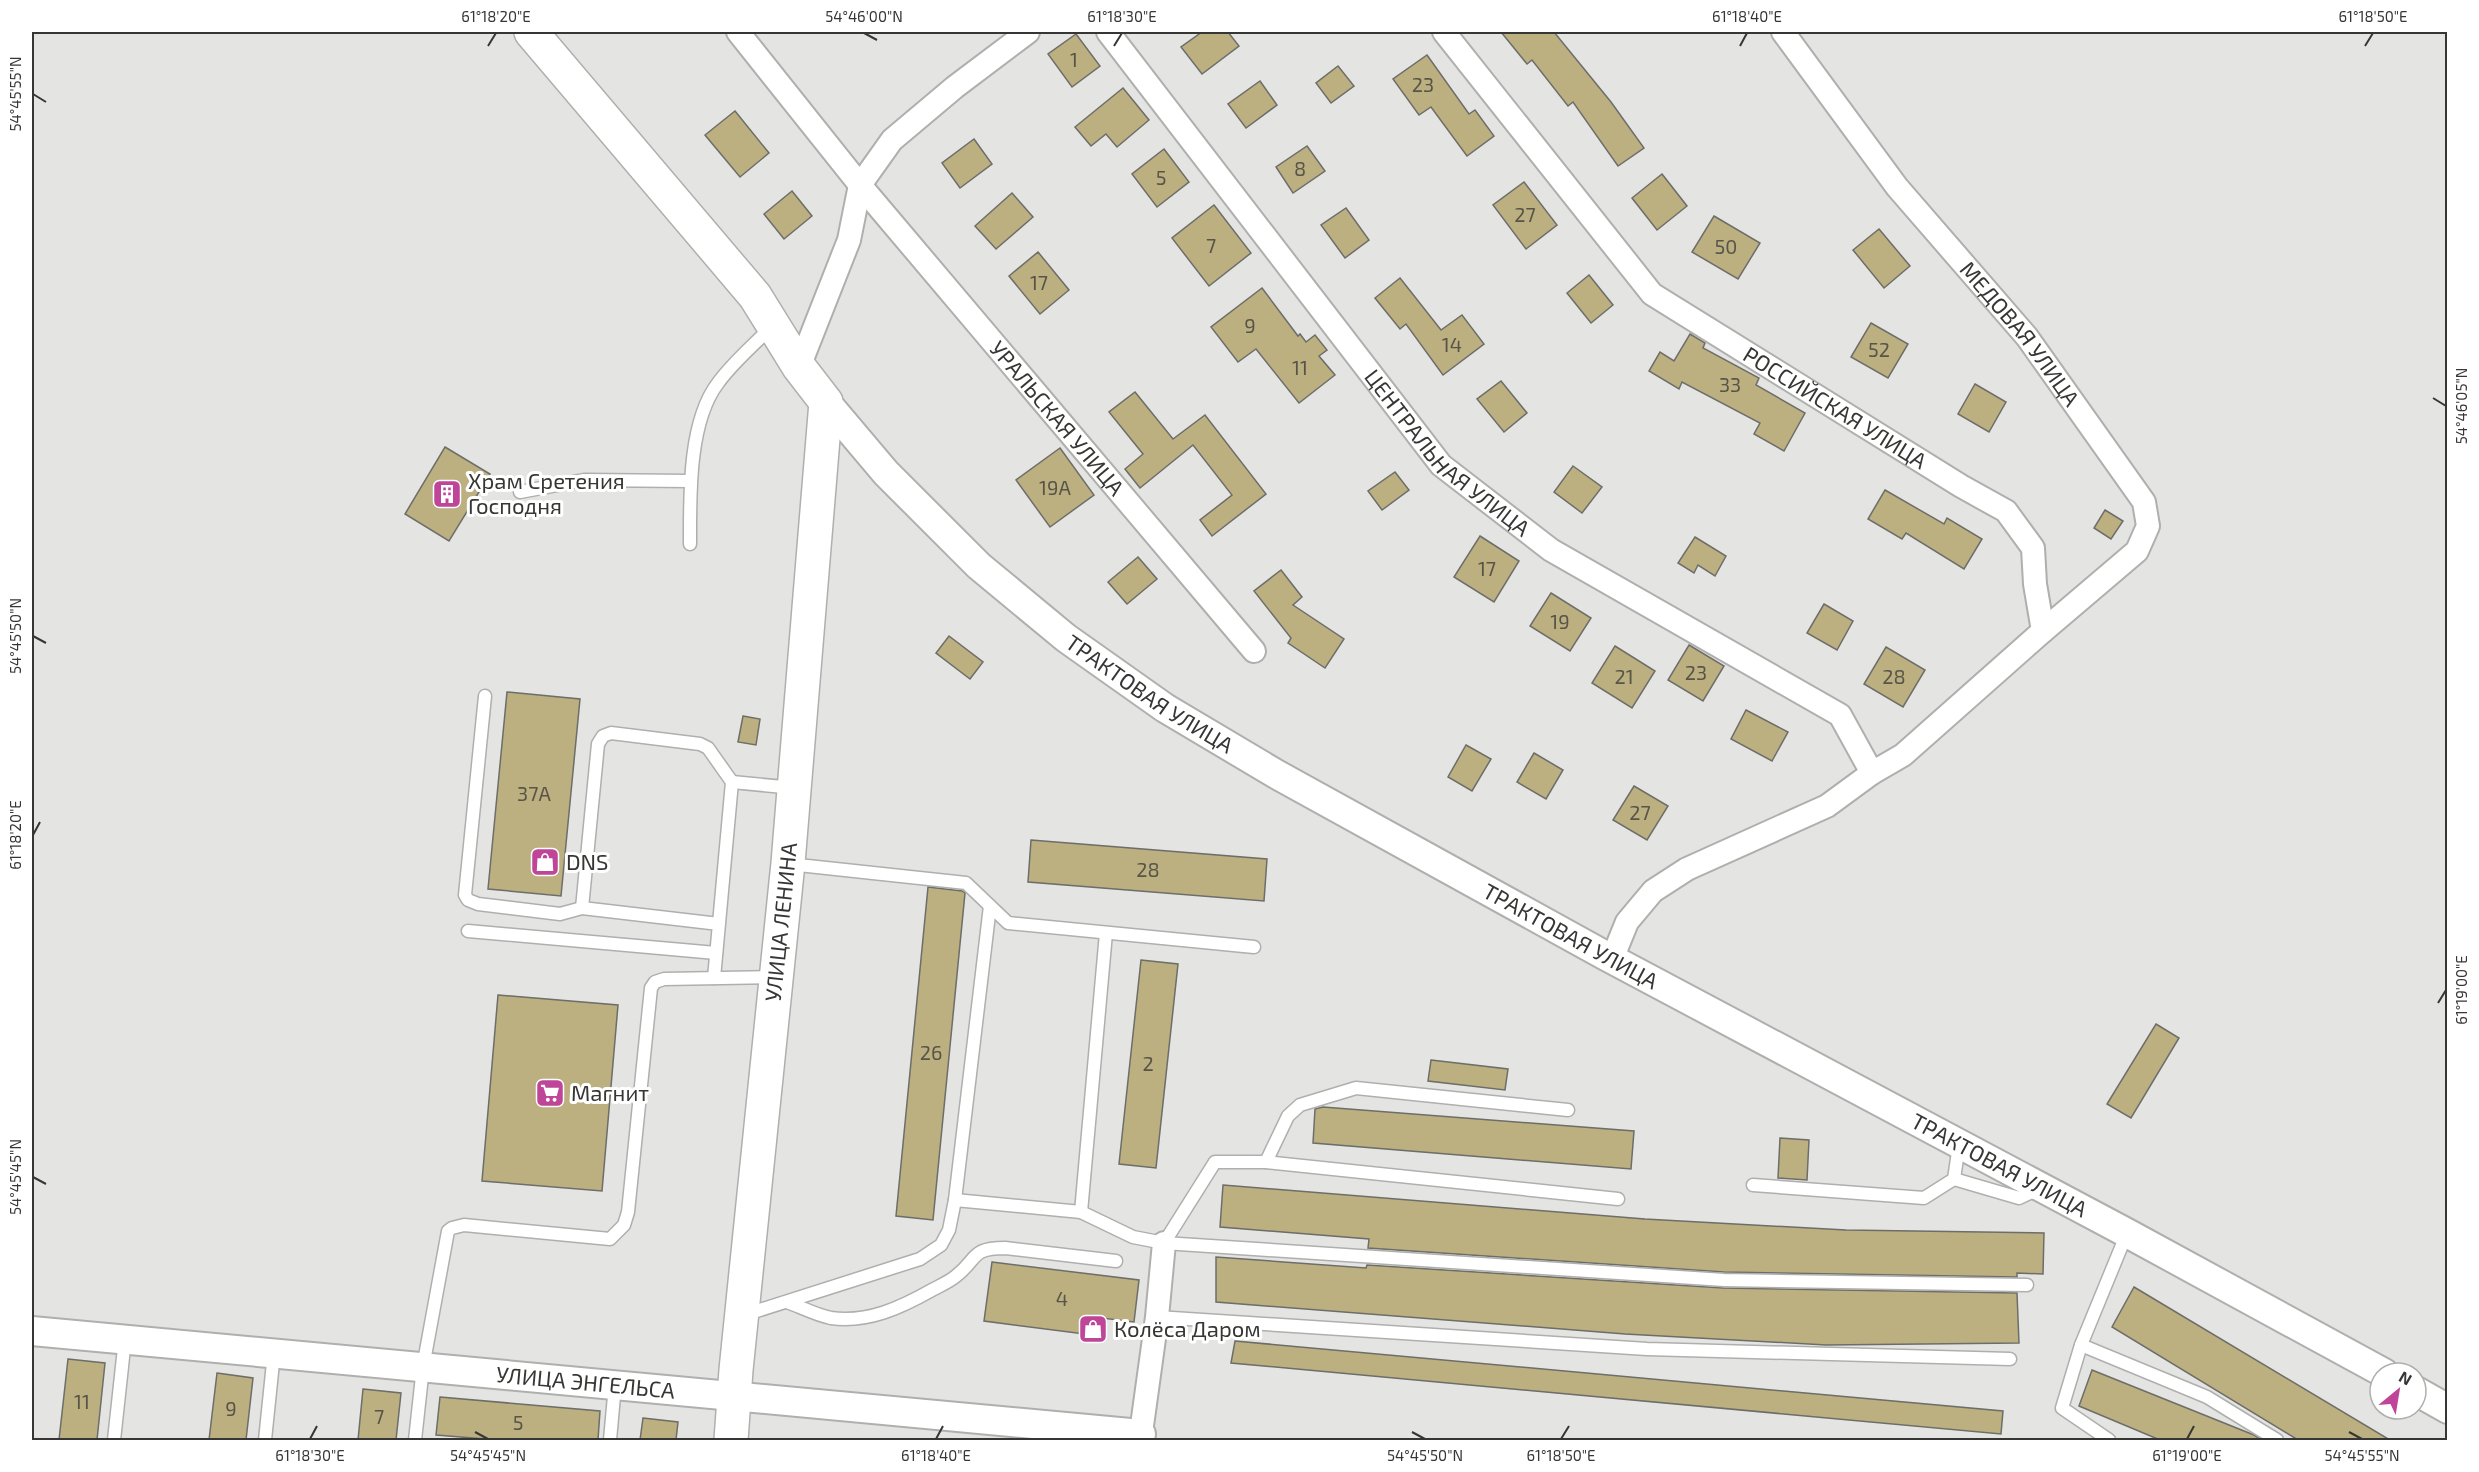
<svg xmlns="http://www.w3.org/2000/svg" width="2479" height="1472" font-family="'Exo 2',sans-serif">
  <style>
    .building { fill: #bcaf80; stroke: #6d6d6a; stroke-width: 1.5 }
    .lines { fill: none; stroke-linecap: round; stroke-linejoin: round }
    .service-casing { stroke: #afb0ad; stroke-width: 15 }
    .minor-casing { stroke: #afb0ad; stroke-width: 26 }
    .tertiary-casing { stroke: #afb0ad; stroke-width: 32 }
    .secondary-casing { stroke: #afb0ad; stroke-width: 36 }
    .service { stroke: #fff; stroke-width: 12 }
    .minor { stroke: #fff; stroke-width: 22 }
    .tertiary { stroke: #fff; stroke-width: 28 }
    .secondary { stroke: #fff; stroke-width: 33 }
    .ticks { fill: none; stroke: #363735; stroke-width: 2 }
    .labels { text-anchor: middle; stroke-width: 6; stroke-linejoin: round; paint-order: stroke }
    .number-label { font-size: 20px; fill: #585548 }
    .street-label { font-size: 22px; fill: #363735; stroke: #fff }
    .poi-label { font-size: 22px; fill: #363735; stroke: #fff; text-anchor: start }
    .neatline { fill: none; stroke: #363735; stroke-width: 2 }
    .ticks-label { font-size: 15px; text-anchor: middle; fill: #363735 }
  </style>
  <rect width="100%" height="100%" fill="#e4e5e2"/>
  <g class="building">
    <path d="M1202,32H1228L1239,46L1202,74L1181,47Z"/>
    <path d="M1501,32H1554L1611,102L1644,148L1618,166L1573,102L1568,106L1532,60L1527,64Z"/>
    <path d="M1076,34L1100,66L1072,87L1048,54Z"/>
    <path d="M1427,55L1469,114L1475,110L1494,136L1467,156L1431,107L1419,115L1393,79Z"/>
    <path d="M1338,66L1354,86L1331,103L1316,83Z"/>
    <path d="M1260,81L1277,105L1246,128L1228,104Z"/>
    <path d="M1123,88L1149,120L1117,147L1106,134L1091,146L1075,127Z"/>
    <path d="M735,111L769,153L740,177L705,135Z"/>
    <path d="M974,139L992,164L960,188L942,163Z"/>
    <path d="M1307,146L1325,171L1293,193L1276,167Z"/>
    <path d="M1164,149L1189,182L1157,207L1132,174Z"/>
    <path d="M1662,174L1687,206L1657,230L1632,198Z"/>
    <path d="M1524,182L1557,225L1526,249L1493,205Z"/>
    <path d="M792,191L812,216L784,239L764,214Z"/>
    <path d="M1012,193L1033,217L996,249L975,226Z"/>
    <path d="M1214,205L1251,253L1209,286L1172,238Z"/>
    <path d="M1346,208L1369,240L1345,258L1321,225Z"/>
    <path d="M1714,216L1760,243L1738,279L1692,252Z"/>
    <path d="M1879,229L1910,266L1884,288L1853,250Z"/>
    <path d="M1038,252L1069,290L1040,314L1009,276Z"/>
    <path d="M1589,275L1613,305L1591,323L1567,293Z"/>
    <path d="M1400,278L1441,330L1462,315L1484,344L1443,375L1406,324L1400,329L1375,298Z"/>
    <path d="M1262,288L1298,336L1300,334L1306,342L1315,335L1327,350L1319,356L1335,375L1299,403L1256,349L1238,362L1211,327Z"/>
    <path d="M1871,323L1908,344L1888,378L1851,357Z"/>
    <path d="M1690,334L1705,343L1703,348L1759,378L1756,385L1805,413L1784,451L1754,434L1760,423L1682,382L1679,389L1649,371L1660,352L1674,361Z"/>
    <path d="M1501,381L1527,413L1504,432L1477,399Z"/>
    <path d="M1975,384L2006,402L1989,432L1958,414Z"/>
    <path d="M1135,392L1173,439L1205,415L1266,494L1212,536L1200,520L1232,495L1193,445L1140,488L1125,469L1143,454L1109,412Z"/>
    <path d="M445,447L490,474L449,541L405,514Z"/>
    <path d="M1060,448L1094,495L1050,527L1016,480Z"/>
    <path d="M1573,466L1602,487L1582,513L1554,492Z"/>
    <path d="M1395,472L1409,490L1382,510L1368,491Z"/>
    <path d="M1885,490L1944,524L1947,518L1982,539L1964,569L1906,533L1902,539L1868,519Z"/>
    <path d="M2105,510L2123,521L2111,539L2094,528Z"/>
    <path d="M1480,536L1519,561L1494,602L1454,577Z"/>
    <path d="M1695,537L1726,556L1715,576L1698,565L1694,573L1678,563Z"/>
    <path d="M1138,557L1157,579L1127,604L1108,582Z"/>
    <path d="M1281,570L1302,597L1293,605L1344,639L1325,668L1288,643L1291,638L1254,591Z"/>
    <path d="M1551,593L1591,618L1570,651L1530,626Z"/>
    <path d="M1824,604L1853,621L1837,650L1807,633Z"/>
    <path d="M949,636L983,662L970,679L936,653Z"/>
    <path d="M1689,645L1724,666L1703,701L1668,680Z"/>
    <path d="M1615,646L1655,671L1632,708L1592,683Z"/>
    <path d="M1886,647L1925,670L1903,707L1864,684Z"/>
    <path d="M507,692L580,699L561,896L488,889Z"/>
    <path d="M1746,710L1788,732L1772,761L1731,739Z"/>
    <path d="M743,716L760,719L756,745L738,742Z"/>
    <path d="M1466,745L1491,759L1472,791L1448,777Z"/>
    <path d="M1534,753L1563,770L1546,799L1517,782Z"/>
    <path d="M1634,786L1668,806L1647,840L1613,820Z"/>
    <path d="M1031,840L1267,859L1264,901L1028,882Z"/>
    <path d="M928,887L962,891L965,893L933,1220L896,1216Z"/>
    <path d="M1141,960L1178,964L1156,1168L1119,1164Z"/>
    <path d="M498,995L618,1005L602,1191L482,1181Z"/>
    <path d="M2156,1024L2179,1038L2131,1118L2107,1104Z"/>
    <path d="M1431,1060L1508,1069L1505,1090L1428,1081Z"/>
    <path d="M1323,1107L1634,1131L1631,1169L1313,1143L1315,1109Z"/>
    <path d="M1780,1138L1809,1140L1807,1180L1778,1178Z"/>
    <path d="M1223,1185L1645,1219L1846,1230L2044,1233L2043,1274L2017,1273V1277L1724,1272L1368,1248L1369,1239L1220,1227Z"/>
    <path d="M1216,1257L1366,1268L1367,1265L1723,1288L2017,1293L2019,1343L1826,1345L1625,1334L1216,1302Z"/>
    <path d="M992,1262L1139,1280L1134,1322L1102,1318L1100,1336L984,1321Z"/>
    <path d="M2134,1287L2390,1440H2298L2112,1327Z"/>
    <path d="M1235,1341L2003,1411L2001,1434L1231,1363Z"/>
    <path d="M68,1359L105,1363L97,1440H59Z"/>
    <path d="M2092,1370L2254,1435L2262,1440H2160L2079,1406Z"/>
    <path d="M217,1373L253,1378L246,1440H209Z"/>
    <path d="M363,1389L401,1393L396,1440H358Z"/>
    <path d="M440,1397L600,1411L598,1440H498L436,1435Z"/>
    <path d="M643,1418L678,1422L676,1440H640Z"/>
  </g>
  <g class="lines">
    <g class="service-casing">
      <g id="service">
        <path d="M520,492L584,480L690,481"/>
        <path d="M690,544C690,497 688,422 718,383C733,362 754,345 772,326"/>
        <path d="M485,696L465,895L468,900L478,904L560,914L582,908"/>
        <path d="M732,782L794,788"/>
        <path d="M789,864L966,883L1008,923L1254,947"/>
        <path d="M468,931L716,953"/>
        <path d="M714,978L732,782L708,748L700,744L611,733L603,736L598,744L582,908L719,924"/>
        <path d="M1266,1162L1288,1116L1300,1105L1356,1088L1568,1110"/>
        <path d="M1954,1179L2019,1198L2038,1189"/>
        <path d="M1753,1185L1924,1198L1954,1179L1959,1145"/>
        <path d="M955,1200L1081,1212L1106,933"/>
        <path d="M1081,1212L1133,1237L1164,1243L1724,1280L2027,1285"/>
        <path d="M1164,1243L1215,1162H1266L1618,1199"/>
        <path d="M787,1302C801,1307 816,1315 831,1318C868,1323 900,1308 932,1290C939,1286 949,1282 956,1276C978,1259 970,1248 1005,1248L1116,1261"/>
        <path d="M744,1315L920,1259L941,1245L949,1230L955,1200L990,906"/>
        <path d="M1157,1317L1647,1349L2010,1359"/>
        <path d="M2081,1345L2207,1397L2277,1440"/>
        <path d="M114,1440L125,1339"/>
        <path d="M265,1440L274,1353"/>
        <path d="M415,1440L423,1367L448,1231L452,1228L464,1225L610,1239L624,1225L628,1212L651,988L655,982L664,979L775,977"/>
        <path d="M610,1440L615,1385"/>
        <path d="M2109,1440L2062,1408L2081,1345L2127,1233"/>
      </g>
    </g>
    <g class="minor-casing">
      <g id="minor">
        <path id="s1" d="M738,32L860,185L1254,651"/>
        <path id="s2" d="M1108,32L1441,465L1551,550L1840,715L1872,773"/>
        <path id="s3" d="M1444,32L1652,294L1961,486L2006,511L2033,548L2035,584L2043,631L1903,755L1872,773L1827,806L1687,869L1653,891L1627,922L1612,959"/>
        <path id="s4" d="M1783,32L1897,187L2027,337L2144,502L2148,526L2137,551L2043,631"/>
        <path d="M799,367L849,240L860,185L892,140L955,87L1028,32"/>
        <path d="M1140,1440L1157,1317L1164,1243"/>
      </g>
    </g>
    <g class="tertiary-casing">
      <g id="tertiary">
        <path id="s5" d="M826,402L886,473L979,566L1066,638L1165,708L1276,774L1606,956L2127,1233L2384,1373"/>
        <path id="s6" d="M32,1331L1141,1434"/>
        <path d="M2416,1391L2448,1409"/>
      </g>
    </g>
    <g class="secondary-casing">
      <path id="secondary" d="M531,32L755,296L799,367L826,402L788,863L736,1370L731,1440"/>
    </g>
    <use href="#service" class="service"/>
    <use href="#minor" class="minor"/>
    <use href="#tertiary" class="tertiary"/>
    <use href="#secondary" class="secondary"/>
  </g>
  <path class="ticks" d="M864,33L877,40M488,46L496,33M1114,46L1122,33M1740,46L1747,33M2365,46L2373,33M33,94L46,102M2433,398L2446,406M33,636L46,643M33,835L40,822M2438,1003L2446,990M33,1177L46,1184M475,1432L488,1439M1412,1432L1425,1439M2349,1432L2362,1439M310,1439L317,1426M936,1439L943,1426M1561,1439L1569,1426M2187,1439L2194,1426"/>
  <defs>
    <g id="building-square" transform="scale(1.5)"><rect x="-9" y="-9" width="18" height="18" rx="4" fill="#be4598" stroke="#fff"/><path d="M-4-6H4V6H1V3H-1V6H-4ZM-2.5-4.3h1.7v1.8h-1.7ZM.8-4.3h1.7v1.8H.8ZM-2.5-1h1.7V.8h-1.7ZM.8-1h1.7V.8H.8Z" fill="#fff"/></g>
    <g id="shop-square" transform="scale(1.5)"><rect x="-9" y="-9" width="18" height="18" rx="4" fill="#be4598" stroke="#fff"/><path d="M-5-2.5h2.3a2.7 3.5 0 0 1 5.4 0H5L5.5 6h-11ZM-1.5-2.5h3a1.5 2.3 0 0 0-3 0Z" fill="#fff"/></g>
    <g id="supermarket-square" transform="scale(1.5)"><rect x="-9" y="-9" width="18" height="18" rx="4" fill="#be4598" stroke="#fff"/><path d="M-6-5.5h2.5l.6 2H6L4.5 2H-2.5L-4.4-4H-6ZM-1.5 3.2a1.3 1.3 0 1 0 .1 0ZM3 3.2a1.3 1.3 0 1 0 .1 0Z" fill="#fff"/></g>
  </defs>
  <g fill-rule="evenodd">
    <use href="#building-square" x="447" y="494"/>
    <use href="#shop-square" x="545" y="862"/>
    <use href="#supermarket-square" x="550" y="1093"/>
    <use href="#shop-square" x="1093" y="1329"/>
  </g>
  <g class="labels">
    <g class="number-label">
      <text x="1074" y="67">1</text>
      <text x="1423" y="92">23</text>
      <text x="1300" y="176">8</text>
      <text x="1161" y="185">5</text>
      <text x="1525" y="222">27</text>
      <text x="1211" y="253">7</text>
      <text x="1726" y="254">50</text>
      <text x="1039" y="290">17</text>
      <text x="1250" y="333">9</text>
      <text x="1452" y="352">14</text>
      <text x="1879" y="357">52</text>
      <text x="1300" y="375">11</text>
      <text x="1730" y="392">33</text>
      <text x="1055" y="495">19А</text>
      <text x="1487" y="576">17</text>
      <text x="1560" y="629">19</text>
      <text x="1696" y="680">23</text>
      <text x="1624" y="684">21</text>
      <text x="1894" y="684">28</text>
      <text x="534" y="801">37А</text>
      <text x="1640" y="820">27</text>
      <text x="1148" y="877">28</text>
      <text x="931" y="1060">26</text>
      <text x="1148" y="1071">2</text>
      <text x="1062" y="1306">4</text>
      <text x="82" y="1409">11</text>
      <text x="231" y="1416">9</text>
      <text x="379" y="1424">7</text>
      <text x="518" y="1430">5</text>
    </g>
    <g class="street-label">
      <text dy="8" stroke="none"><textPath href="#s4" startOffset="384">МЕДОВАЯ УЛИЦА</textPath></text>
      <text dy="8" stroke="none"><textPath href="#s3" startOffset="550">РОССИЙСКАЯ УЛИЦА</textPath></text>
      <text dy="8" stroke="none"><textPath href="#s1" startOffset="501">УРАЛЬСКАЯ УЛИЦА</textPath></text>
      <text dy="8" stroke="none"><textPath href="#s2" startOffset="542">ЦЕНТРАЛЬНАЯ УЛИЦА</textPath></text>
      <text dy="8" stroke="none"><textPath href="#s5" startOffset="438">ТРАКТОВАЯ УЛИЦА</textPath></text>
      <text transform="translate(781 922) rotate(-84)" y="8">УЛИЦА ЛЕНИНА</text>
      <text dy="8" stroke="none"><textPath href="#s5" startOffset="924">ТРАКТОВАЯ УЛИЦА</textPath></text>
      <text dy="8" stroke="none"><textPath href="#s5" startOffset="1410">ТРАКТОВАЯ УЛИЦА</textPath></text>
      <text dy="8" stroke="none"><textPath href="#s6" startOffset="556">УЛИЦА ЭНГЕЛЬСА</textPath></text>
    </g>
    <g class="poi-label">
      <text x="468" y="489">Храм Сретения<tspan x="468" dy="25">Господня</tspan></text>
      <text x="566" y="870">DNS</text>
      <text x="571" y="1101">Магнит</text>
      <text x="1114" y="1337">Колёса Даром</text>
    </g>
  </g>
  <rect width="2479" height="1472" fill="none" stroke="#ffffff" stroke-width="66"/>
  <g transform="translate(2398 1391) rotate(30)"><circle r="28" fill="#ffffff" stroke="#afafae" stroke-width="1.5"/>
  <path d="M0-4.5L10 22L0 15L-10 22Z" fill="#be4598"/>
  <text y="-9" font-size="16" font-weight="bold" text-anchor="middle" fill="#363735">N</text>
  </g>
  <rect x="33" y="33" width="2413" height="1406" class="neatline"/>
  <g class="ticks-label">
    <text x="496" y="22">61°18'20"E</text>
    <text x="864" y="22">54°46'00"N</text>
    <text x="1122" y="22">61°18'30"E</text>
    <text x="1747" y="22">61°18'40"E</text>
    <text x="2373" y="22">61°18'50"E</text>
    <text transform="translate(16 94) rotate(-90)" y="5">54°45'55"N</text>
    <text transform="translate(2462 406) rotate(-90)" y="5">54°46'05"N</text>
    <text transform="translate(16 636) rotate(-90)" y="5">54°45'50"N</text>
    <text transform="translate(16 835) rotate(-90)" y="5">61°18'20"E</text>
    <text transform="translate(2462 990) rotate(-90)" y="5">61°19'00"E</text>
    <text transform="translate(16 1177) rotate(-90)" y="5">54°45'45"N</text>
    <text x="310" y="1461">61°18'30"E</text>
    <text x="488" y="1461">54°45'45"N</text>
    <text x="936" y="1461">61°18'40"E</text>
    <text x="1425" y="1461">54°45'50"N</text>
    <text x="1561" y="1461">61°18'50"E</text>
    <text x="2187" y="1461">61°19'00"E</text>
    <text x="2362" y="1461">54°45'55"N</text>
  </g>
</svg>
